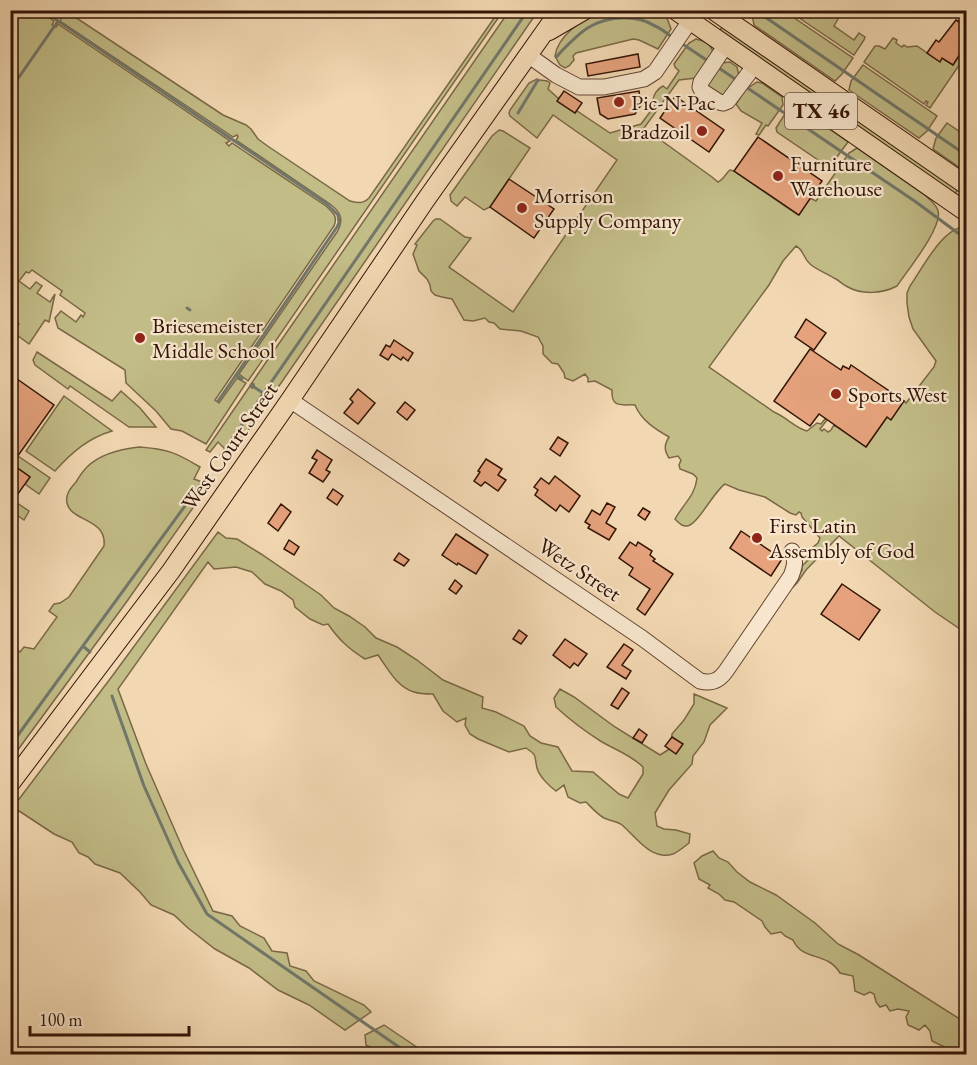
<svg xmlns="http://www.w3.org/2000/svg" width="977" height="1065" font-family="'EB Garamond',serif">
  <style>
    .green { fill: #c2bc87; stroke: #7a6846; stroke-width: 1.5 }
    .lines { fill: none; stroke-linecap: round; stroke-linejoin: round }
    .stream { stroke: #71776a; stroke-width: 3 }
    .building { fill: #e5a27c; stroke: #321305; stroke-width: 1.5 }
    .minor-casing { stroke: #624430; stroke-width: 17 }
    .major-casing { stroke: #321305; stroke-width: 20 }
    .minor { stroke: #f7e6cd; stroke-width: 15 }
    .major { stroke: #f2d8b2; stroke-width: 18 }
    .poi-dot { fill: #8f2418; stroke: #f7e6cd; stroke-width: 2 }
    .labels { text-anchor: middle; stroke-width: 4.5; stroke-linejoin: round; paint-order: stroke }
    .shield { fill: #f7e6cd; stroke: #6d5241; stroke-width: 1.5 }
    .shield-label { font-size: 21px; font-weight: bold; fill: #321305 }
    .poi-label { font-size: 22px; fill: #321305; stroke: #f7e6cd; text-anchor: start }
    .street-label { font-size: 22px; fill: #321305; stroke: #f7e6cd }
  </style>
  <rect width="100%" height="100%" fill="#f2d8b2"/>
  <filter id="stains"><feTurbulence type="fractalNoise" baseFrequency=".00333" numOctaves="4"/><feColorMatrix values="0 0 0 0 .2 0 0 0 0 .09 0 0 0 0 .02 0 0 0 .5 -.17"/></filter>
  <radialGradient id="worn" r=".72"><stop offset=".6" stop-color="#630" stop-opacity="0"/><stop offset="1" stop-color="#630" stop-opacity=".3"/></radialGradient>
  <g class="green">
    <path d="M10,11H39L54,21L52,25L56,27L58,24L230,141L226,143L229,146L232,143L326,206C333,213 338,216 334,226L215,400L219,403L237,378L246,383L206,444L182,431L171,429L156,411L126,383L125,370L58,328L55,318L61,311L76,322L81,315L83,317L85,313L60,295L62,291L32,270L29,273L26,272L19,281L30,289L36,282L42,286L37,293L50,302L55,294L49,322L45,320L29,344L13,332L19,324L10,318Z"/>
    <path d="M45,11H66L223,115L246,125L251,129L258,139L269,147L350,201C358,203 363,204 369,198L499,11H503L248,381L239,374L337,232C344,220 341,212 330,204L236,140L238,137L237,135L233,137L60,21L61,19L57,16L55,18Z"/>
    <path d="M509,11H538L232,454L226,452V450L218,442L210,452L206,450L250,386L252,388L254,387V384H251Z"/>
    <path d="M600,11H653L667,18L671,29L658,49L639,40L633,39L576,53L573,56L574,60L569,66L565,68L560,65L556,58L558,56H555C557,37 583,18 600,11Z"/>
    <path d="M755,11H784L853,58L842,74L835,81L754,25L752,14Z"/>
    <path d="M789,11H831V12L838,17V19L834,26L854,40L859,33L865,37L864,40L854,55Z"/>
    <path d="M722,27L959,188L954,195L719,32Z"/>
    <path d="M893,38L897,40L896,43L902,47L904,45L907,47L917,46L939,61L942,58L953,65L966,45V55L930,108L926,105L928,102L926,101L924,104L864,62L875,46H879L885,49Z"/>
    <path d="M696,39C704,41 712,44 713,53L696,78L679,80L644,128L712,177L718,182C724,179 726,173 730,170L734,171L798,215L810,198L816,201L849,153L857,148L926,196C931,201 937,205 938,211C943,227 907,271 897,286C882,294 861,295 846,286C842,284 839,280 834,278C826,273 817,270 810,264C803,258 804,250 796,246L783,261L769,285L709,367L774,412C786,417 797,429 807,431L817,423L821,424L825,419L827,420L820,429L822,431L824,429L828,432L831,430L834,425L866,447L887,417L904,401L906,403L934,367L936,361L913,329L909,317L907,303V293L910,286C922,269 944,225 966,227V633L935,612L839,536L806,570L797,583L793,587L792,585L802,570V566L809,559L812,548L818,543L820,538L802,517L801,513L799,512L796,515L790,513L765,497L739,490L725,484C714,491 697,526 687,526C682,527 678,522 675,519C684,503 695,496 697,478L693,474L680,469L679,465L681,460L678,456L669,458C664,450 664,445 669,437C655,429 641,420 635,405C622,404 611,409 612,390L595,381L588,382V378L585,374L573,381L565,378L564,373L558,364L552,363L543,354V346L538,337L521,331L500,329L494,323L489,322L485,318L473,321L464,320L452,299L442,297L435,295L431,291L430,285L427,279L419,271L413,254L417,245L415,244L433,221L436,219H440L465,237L471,238L449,267L513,312L617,160L553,115L537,138L510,116L509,113L510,110L529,83L537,79L538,81L540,80L547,81L550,83L548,89L559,99L558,102L575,113L577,111L610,133L641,124L656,104L653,101C653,95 657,89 663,86L667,89L679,71L675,67L674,64L689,43Z"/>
    <path d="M730,62L737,67L739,76L726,95L720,98L707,85L722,63Z"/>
    <path d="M863,65L937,116L927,131L919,138L849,90L851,81Z"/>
    <path d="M757,82L762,83L782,97L783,105L768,126L766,125L759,135L756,134L762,123L741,111L736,104L745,90Z"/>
    <path d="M792,103L848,142L831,165L827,166L777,132L776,128Z"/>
    <path d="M947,123L966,136V172L933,149L936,138Z"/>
    <path d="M499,130L503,131L530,148L490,207L484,210L465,197L457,206L451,201L450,195L492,136Z"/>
    <path d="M37,352L112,401L121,391L140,408L156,427H129L70,386L68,389L35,365L33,360Z"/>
    <path d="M64,396L112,431C88,438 71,453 55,471L26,451Z"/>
    <path d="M139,447C167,449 175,452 200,467L194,479L205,483V486L209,485L125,604L17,751L11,753V645L20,652L24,647L34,649L57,617L49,611L54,604L60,603L69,597L104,546C107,518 71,522 67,503C65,494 71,488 76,482C79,477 83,471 87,467C100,454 121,449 139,447Z"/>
    <path d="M18,456L50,478L39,494L25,484L30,477L12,464Z"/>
    <path d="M14,501L29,511L24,520L11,511V505Z"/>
    <path d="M218,532L226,538L237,539L261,554L321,595L334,608L349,616L365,627L376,638L397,647L417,660L443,680L483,697L482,708L496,712L524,726L530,736L541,743L558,747L572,771L593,772L619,794L628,798L643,774V767C631,755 616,750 602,742C586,732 570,720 556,707L554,698L560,689L574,697L615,727L660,755L671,748L672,734L684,720L694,704V694L727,708L710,725L704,742L693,756L692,764L669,790L655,813L657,826L664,829L676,830L690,834L689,843C684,847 678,852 673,854C651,861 636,837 622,825C617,821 610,821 604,818C597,814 592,808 586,802L580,803L568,797L564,785L556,791C549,786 539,776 537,768C534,755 538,756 526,748L509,752L478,739L470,734L465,725L466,718L457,722L443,711L433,694C427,694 420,694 414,692C397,687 388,669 378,655L365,659C349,649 339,640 328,624L323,625L310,619L295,607L293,600L281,591L265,584L252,572L236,567L214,569L208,562L118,689L146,764L183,849L213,911L232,916L240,926L264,938L272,951L287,953L290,966L306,971L314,981L364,1005L371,1012L345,1030L309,1005L278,990L249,968L215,949L188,928L174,915L151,905L140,892L120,873L95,864L88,857L79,853L72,842L54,834L13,807L113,675Z"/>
    <path d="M713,851L719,858L728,862L737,872L750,882L776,895L815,923L838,944L859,955L966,1023V1054H959L932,1041L930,1031L925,1025L919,1030L908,1025L906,1017L909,1011L898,1009L890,1011L886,1005L880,1007L876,1002L874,994L870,992L864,995L855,991L853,976L840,973C827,951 803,962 793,940L785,936L781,932L771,934L765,927L762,921L734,902L725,900L719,894L708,888L710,885L699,879L694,863L702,856Z"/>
    <path d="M384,1025L427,1054H383L366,1045L365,1035Z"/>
  </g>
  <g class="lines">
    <g class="stream">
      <path d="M42,10L327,204L338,215L339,223L337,227L236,375L242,379"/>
      <path d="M755,10L966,155"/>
      <path d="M681,43L708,61"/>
      <path d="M556,57C578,34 593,17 626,18C636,18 645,20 653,25C660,28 667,33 673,38"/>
      <path d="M716,66L738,81"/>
      <path d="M746,87L916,202L966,239"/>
      <path d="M10,90L58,21"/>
      <path d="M518,113L538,80"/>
      <path d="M187,308L190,310"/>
      <path d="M239,346L250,354"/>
      <path d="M251,385L263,393"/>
      <path d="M218,401L236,375"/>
      <path d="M221,455L528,10"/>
      <path d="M84,647L90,652"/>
      <path d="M112,696L144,786L178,862L207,914L409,1054"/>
      <path d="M10,746L206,477"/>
    </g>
  </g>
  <g class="building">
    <path d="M956,20L964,25L963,28L966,30V45L953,65L942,58L940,62L927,53L936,40L939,42Z"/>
    <path d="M638,54L640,67L588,76L586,64Z"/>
    <path d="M564,91L582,103L575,113L557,101Z"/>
    <path d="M639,91L641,105L635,114L608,119L600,114L597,98Z"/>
    <path d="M675,96L724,130L709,152L660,118Z"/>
    <path d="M758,137L822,181L799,215L734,171Z"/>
    <path d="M509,179L554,209L534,238L490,207Z"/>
    <path d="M806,319L826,333L814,350L795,337Z"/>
    <path d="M394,340L413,353L408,361L403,357L401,360L392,354L388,360L380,355L386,345L390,347Z"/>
    <path d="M810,349L841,370L843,366L849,369L851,365L904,401L891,420L887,417L866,447L819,414L810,426L774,401Z"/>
    <path d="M10,374L54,405L12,464L30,477L10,505Z"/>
    <path d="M358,389L375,403L358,424L344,413L353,402L350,399Z"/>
    <path d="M405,402L415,410L407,420L397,412Z"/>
    <path d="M558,437L568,443L560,456L550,449Z"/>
    <path d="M317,450L332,460L326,470L330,472L323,482L309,473L317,460L312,458Z"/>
    <path d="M486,459L502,469L498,475L506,480L498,491L485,482L481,486L474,481L480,472L478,471Z"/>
    <path d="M555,476L580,496L569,512L560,505L556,511L535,495L538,490L534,487L541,478L549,484Z"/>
    <path d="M333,489L343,496L337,505L327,498Z"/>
    <path d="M607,503L615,507L606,523L616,529L609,540L588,528L590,525L585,522L592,510L600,515Z"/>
    <path d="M281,504L291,512L278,531L268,523Z"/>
    <path d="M643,508L650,512L645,520L638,515Z"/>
    <path d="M741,531L782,559L771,576L730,548Z"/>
    <path d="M456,534L488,555L476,574L458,563L457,565L442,555Z"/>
    <path d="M289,540L299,547L294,555L284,549Z"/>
    <path d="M630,542L636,546L638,542L652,551L650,555L655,559L653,561L673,574L645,615L637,609L650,589L629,575L633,568L619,558Z"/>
    <path d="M399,553L409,560L404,566L394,560Z"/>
    <path d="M455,580L462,586L456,594L449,589Z"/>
    <path d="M842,584L880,610L859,640L821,614Z"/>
    <path d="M519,630L527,636L521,644L513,639Z"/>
    <path d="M565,639L587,654L578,666L574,663L570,668L553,655Z"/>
    <path d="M624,644L633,650L622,665L631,671L626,679L607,667Z"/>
    <path d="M622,688L629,693L618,709L611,705Z"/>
    <path d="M639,729L647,735L642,743L633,738Z"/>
    <path d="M672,737L683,744L676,754L665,746Z"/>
  </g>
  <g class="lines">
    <g class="minor-casing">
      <g id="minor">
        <path d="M726,45L701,82L700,87L702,91L719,102L723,103L728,101L755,65"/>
        <path d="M528,55L556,75L579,87H604L644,79L655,72L690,21"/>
        <path d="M290,400L642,638L700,681C711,684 719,681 726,671L791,576C795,566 796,560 792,551"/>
      </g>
    </g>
    <g class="major-casing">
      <g id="major">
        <path d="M675,10L966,212"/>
        <path d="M713,10L966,185"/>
        <path d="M549,31L585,10"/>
        <path d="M10,784L171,571L290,400L425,201L560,10"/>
      </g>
    </g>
    <use href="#minor" class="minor"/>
    <use href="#major" class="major"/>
  </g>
  <g class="poi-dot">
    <circle cx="619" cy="102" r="6"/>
    <circle cx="702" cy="131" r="6"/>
    <circle cx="778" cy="176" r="6"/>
    <circle cx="522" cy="208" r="6"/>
    <circle cx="140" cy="338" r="6"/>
    <circle cx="836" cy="394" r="6"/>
    <circle cx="757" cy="538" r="6"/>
  </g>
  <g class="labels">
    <rect class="shield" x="785" y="93" width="72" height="36" rx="4.5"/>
    <g class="shield-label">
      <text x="821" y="118">TX 46</text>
    </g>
    <g class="poi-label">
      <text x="631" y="110">Pic-N-Pac</text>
      <text x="690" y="139" text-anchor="end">Bradzoil</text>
      <text x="790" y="171">Furniture<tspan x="790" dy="25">Warehouse</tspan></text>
      <text x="534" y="203">Morrison<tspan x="534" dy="25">Supply Company</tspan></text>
      <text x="152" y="333">Briesemeister<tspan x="152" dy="25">Middle School</tspan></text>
      <text x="848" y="402">Sports West</text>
      <text x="769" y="533">First Latin<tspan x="769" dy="25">Assembly of God</tspan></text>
    </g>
    <g class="street-label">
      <text transform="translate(229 446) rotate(-55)" y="8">West Court Street</text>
      <text transform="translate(580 569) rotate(34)" y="8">Wetz Street</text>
    </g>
  </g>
  <rect width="977" height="1065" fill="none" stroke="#f2d8b2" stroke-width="36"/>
  <rect x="12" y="12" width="953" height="1041" fill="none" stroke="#321305" stroke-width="3"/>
  <rect x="18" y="18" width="941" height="1029" fill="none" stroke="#321305" stroke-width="1.5"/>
  <path d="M30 1026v9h159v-9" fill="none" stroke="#321305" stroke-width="3"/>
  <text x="39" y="1026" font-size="18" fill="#321305" stroke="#f7e6cd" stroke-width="4.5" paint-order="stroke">100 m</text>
  <rect width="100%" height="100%" filter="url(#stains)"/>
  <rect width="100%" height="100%" fill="url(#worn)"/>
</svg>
